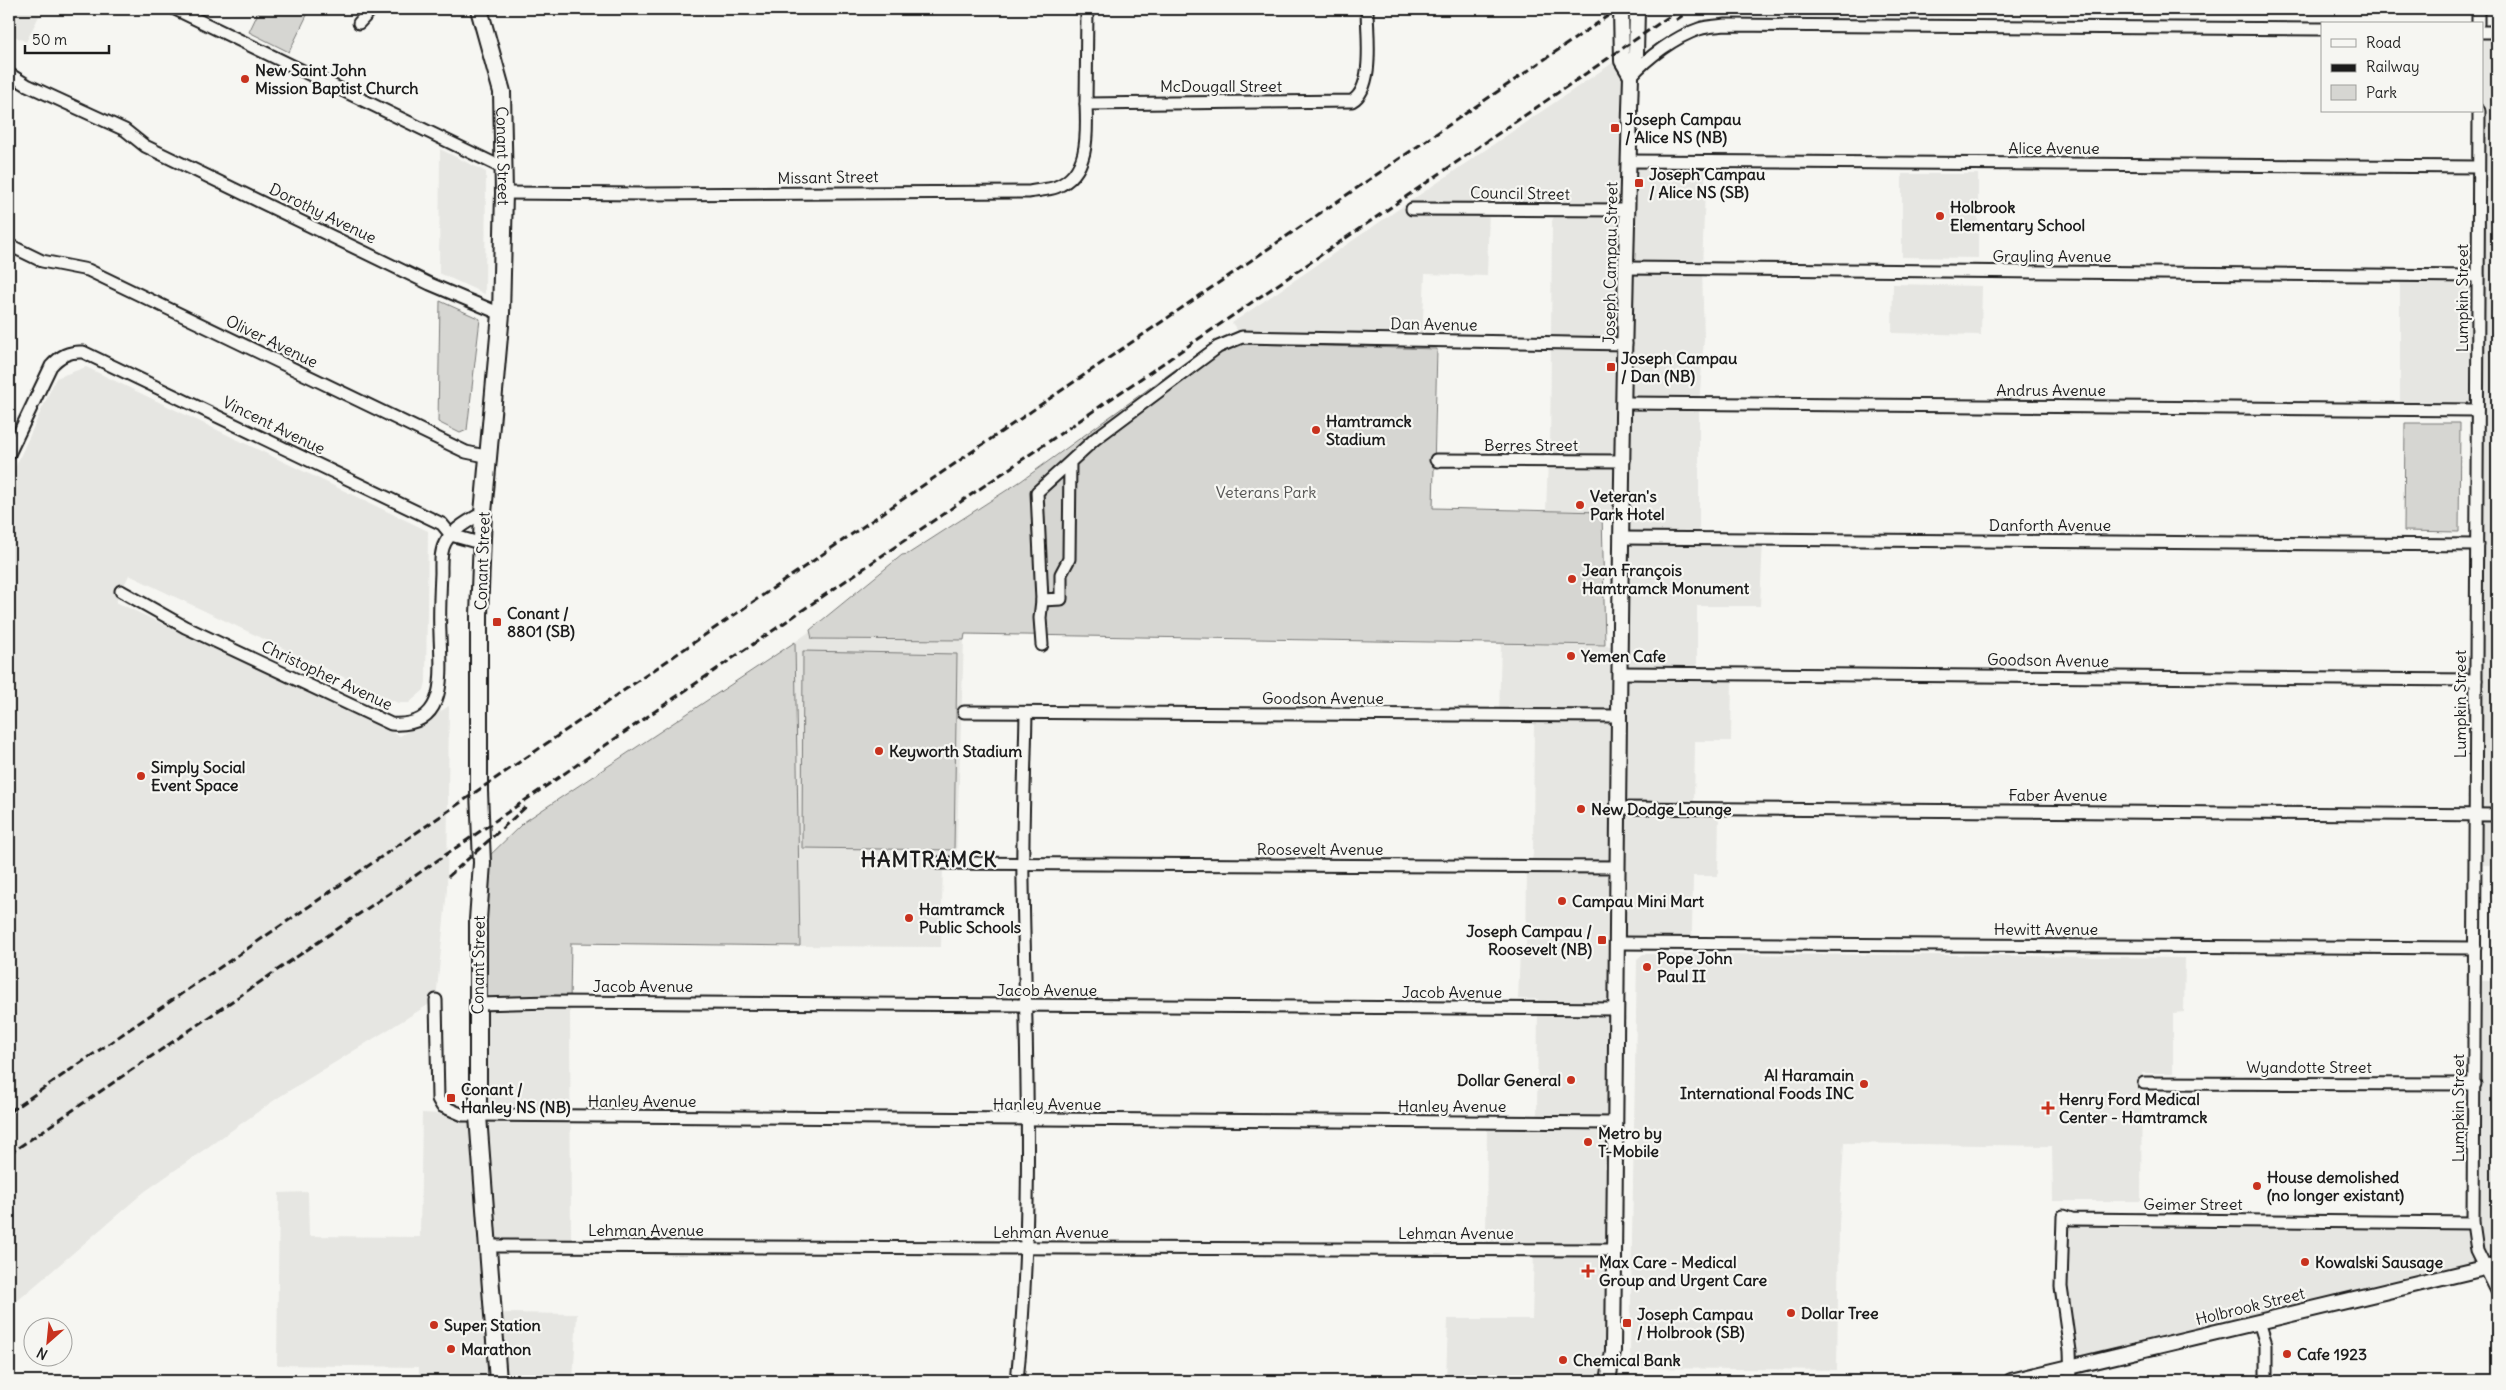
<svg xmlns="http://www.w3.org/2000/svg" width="2506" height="1390" font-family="Delius,sans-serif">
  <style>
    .built { fill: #e6e6e2 }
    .green { fill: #d6d6d2; stroke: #797977 }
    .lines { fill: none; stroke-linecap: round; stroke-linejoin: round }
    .minor-casing { stroke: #1c1c1c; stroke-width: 15 }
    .tertiary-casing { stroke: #1c1c1c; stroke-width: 18 }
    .secondary-casing { stroke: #1c1c1c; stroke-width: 20 }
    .minor { stroke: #f6f6f2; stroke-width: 11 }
    .tertiary { stroke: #f6f6f2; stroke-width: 14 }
    .secondary { stroke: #f6f6f2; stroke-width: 16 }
    .rail { stroke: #1c1c1c; stroke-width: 3; stroke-dasharray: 8 4; stroke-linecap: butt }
    .poi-dot { fill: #c8321e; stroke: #f6f6f2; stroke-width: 2 }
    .labels { text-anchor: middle; stroke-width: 4.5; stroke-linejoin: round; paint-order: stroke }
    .poi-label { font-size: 16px; font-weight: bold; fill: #1c1c1c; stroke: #f6f6f2; text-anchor: start }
    .street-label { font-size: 16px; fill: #1c1c1c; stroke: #f6f6f2 }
    .park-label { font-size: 16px; fill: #545453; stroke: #f6f6f2 }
    .district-label { font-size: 21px; font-weight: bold; letter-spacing: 1px; fill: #1c1c1c; stroke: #f6f6f2 }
  </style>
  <rect width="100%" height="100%" fill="#f6f6f2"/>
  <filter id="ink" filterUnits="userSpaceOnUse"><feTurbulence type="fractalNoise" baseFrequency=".02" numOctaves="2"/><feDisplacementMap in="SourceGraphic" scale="10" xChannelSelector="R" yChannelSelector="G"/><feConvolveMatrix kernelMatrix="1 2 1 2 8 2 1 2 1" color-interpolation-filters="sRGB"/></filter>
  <g filter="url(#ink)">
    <g class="built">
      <path d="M9,9L42,10L26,42L9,33Z"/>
      <path d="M1818,9H2201V16L1818,13Z"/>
      <path d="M2490,9H2497V865H2476L2477,411L2400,410V275L2478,276L2482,32H2489Z"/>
      <path d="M1633,49L1629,161H1706L1702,269L1704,339L1699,404V539L1763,540L1760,606H1697V673L1732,674L1731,741H1695L1694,808L1719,809L1718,876H1693L1692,932L1694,943H1617L1608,1381H1446L1448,1319H1532L1534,1250L1486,1249L1487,1123H1537L1538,999H1518L1520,951L1526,950L1527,867L1531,866L1533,854L1534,716L1499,715L1501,644L1620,646L1623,513L1546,511L1548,460H1550L1552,221L1556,211L1489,209L1487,276L1425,274L1422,340L1242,337L1232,323Z"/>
      <path d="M440,149L486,172L485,294L439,273Z"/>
      <path d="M1902,174H1978V258L1902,257Z"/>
      <path d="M1893,284L1982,286L1981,335L1892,333Z"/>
      <path d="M86,367L428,531L426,682L424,690L409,703H398L129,575L116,602L400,736L449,706L447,890L436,1000L279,1097L144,1192L9,1308V481L56,378Z"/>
      <path d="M809,632L812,639L964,640L956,864H943L941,947L800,946L795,642Z"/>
      <path d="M1643,954L1956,955L2185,958L2184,1012L2173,1013V1073H2142L2141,1201H2053L2052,1146L1844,1143L1839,1224L1837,1370L1643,1368L1638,1366L1631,1359L1630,1353L1637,959Z"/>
      <path d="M2475,981H2497V1265L2071,1367L2061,1287L2063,1216L2473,1223Z"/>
      <path d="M570,1002L571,1246H488L493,1313L577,1314L573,1381H419V1367L277,1365L279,1193L308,1192L309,1236L420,1237L422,1113L478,1116V1004Z"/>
    </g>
    <g class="green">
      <path d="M260,9H310L289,52L249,32Z"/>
      <path d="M440,301L480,319L467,430L460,433L438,422Z"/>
      <path d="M1212,343L1437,349L1433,508L1602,512L1605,645L965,634L964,640L812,639L810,630L902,555L908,554L1021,481Z"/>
      <path d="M2405,423H2460L2459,532L2404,531Z"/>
      <path d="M795,642L800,946L571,943L570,1002L478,1004L482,863L524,822Z"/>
      <path d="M803,651L957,654L954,850L802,848Z"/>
    </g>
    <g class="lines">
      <g class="minor-casing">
        <g id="minor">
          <path d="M175,9L503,168"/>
          <path d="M1087,9L1086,104L1352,101C1375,88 1367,33 1367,9"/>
          <path d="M359,23L372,9"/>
          <path d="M2478,24V9"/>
          <path d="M2482,32H2497"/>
          <path d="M9,74L27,85L125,130L145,146L430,284L501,314"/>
          <path d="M1631,76C1648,57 1675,37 1699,29C1707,26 1718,26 1726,25L2322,29"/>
          <path d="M2479,111L2473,1223L2477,1251L2497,1291"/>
          <path d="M1629,161L2478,167"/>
          <path d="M504,193L645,194L1029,192C1037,190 1048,190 1056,187C1090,174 1087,133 1086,104"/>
          <path d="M1412,209L1628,210"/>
          <path d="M9,245L42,261L88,270L466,452L490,457"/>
          <path d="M1627,268L2478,276"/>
          <path d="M1625,403L2477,410"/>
          <path d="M9,454L51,366C60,356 69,351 83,352L442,524L451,535L483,544"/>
          <path d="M1438,461L1436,460L1624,461"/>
          <path d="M1070,462L1037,492L1042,600L1061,599V574L1069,559L1070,462L1095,439L1218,347L1242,337L1626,344"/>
          <path d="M1622,538L2477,545"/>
          <path d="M121,591L185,627L391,724C449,728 441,674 440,634C439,614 440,594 441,573C441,563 440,552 445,543C451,531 471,519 483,513"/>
          <path d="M1042,600L1040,618L1042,645"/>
          <path d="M1620,673L2476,680"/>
          <path d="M964,712L1619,716"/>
          <path d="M1618,808L2497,815"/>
          <path d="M937,863L1617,867"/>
          <path d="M1616,943L2475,948"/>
          <path d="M436,1000L438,1099L442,1106L463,1115L1616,1123"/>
          <path d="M478,1004L553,1002L1617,1009"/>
          <path d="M2144,1083L2475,1084"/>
          <path d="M487,1246L1614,1250"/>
          <path d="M2259,1322L2266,1344V1381"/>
          <path d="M1017,1381C1034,1216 1026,1048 1023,883C1022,826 1025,769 1026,713"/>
          <path d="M2071,1381L2070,1351L2061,1287L2063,1216L2072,1219L2473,1223"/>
        </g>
      </g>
      <g class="tertiary-casing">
        <g id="tertiary">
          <path d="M1621,9L1622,61L1631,76L1636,54L1637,9"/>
          <path d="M1608,1381L1613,1351C1618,926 1618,500 1631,76"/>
          <path d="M2011,1381L2497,1265"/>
        </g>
      </g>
      <g class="secondary-casing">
        <g id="secondary">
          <path id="s1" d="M479,9L502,92L504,193L501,314L483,513L479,615V791L482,863L478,920V1116L498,1381"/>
        </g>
      </g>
      <use href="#minor" class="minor"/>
      <use href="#tertiary" class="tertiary"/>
      <use href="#secondary" class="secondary"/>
      <g class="rail">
        <path d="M1676,20L1692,9"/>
        <path d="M448,877L528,805"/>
        <path d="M9,1112L1618,9"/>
        <path d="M9,1154L1680,9"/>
      </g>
    </g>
  </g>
  <g class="poi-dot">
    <circle cx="245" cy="79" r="5"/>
    <rect x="1610" y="123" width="10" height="10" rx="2.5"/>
    <rect x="1634" y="178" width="10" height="10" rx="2.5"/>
    <circle cx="1940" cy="216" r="5"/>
    <rect x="1606" y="362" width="10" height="10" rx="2.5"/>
    <circle cx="1316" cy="430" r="5"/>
    <circle cx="1580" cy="505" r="5"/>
    <circle cx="1572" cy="579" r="5"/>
    <rect x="492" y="617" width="10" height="10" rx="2.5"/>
    <circle cx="1571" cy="656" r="5"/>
    <circle cx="879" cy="751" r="5"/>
    <circle cx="141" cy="776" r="5"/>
    <circle cx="1581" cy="809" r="5"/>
    <circle cx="1562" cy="901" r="5"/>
    <circle cx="909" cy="918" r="5"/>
    <rect x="1597" y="935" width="10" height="10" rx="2.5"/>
    <circle cx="1647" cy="967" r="5"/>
    <circle cx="1571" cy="1080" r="5"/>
    <circle cx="1864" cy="1084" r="5"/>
    <rect x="446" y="1093" width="10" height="10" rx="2.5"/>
    <path d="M2045.5 1100.5h5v5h5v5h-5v5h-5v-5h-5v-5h5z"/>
    <circle cx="1588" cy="1142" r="5"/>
    <circle cx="2257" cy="1186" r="5"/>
    <circle cx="2305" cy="1262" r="5"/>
    <path d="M1585.5 1263.5h5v5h5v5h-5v5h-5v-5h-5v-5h5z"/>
    <circle cx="1791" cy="1313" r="5"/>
    <rect x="1622" y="1318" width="10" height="10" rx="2.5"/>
    <circle cx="434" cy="1325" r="5"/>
    <circle cx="451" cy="1349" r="5"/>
    <circle cx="2287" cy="1354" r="5"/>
    <circle cx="1563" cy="1360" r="5"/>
  </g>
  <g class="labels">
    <g class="poi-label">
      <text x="255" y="76">New Saint John<tspan x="255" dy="18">Mission Baptist Church</tspan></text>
      <text x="1625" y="125">Joseph Campau<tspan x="1625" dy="18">/ Alice NS (NB)</tspan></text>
      <text x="1649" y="180">Joseph Campau<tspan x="1649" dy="18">/ Alice NS (SB)</tspan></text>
      <text x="1950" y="213">Holbrook<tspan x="1950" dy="18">Elementary School</tspan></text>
      <text x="1621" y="364">Joseph Campau<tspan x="1621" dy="18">/ Dan (NB)</tspan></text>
      <text x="1326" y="427">Hamtramck<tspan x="1326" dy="18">Stadium</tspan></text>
      <text x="1590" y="502">Veteran's<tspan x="1590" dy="18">Park Hotel</tspan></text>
      <text x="1582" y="576">Jean François<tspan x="1582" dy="18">Hamtramck Monument</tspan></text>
      <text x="507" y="619">Conant /<tspan x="507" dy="18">8801 (SB)</tspan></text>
      <text x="1581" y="662">Yemen Cafe</text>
      <text x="889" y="757">Keyworth Stadium</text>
      <text x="151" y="773">Simply Social<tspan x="151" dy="18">Event Space</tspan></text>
      <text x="1591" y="815">New Dodge Lounge</text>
      <text x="1572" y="907">Campau Mini Mart</text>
      <text x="919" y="915">Hamtramck<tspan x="919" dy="18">Public Schools</tspan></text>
      <text x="1592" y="937" text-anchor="end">Joseph Campau /<tspan x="1592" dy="18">Roosevelt (NB)</tspan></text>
      <text x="1657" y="964">Pope John<tspan x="1657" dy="18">Paul II</tspan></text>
      <text x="1854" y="1081" text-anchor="end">Al Haramain<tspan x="1854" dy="18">International Foods INC</tspan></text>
      <text x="1561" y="1086" text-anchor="end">Dollar General</text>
      <text x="461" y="1095">Conant /<tspan x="461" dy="18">Hanley NS (NB)</tspan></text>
      <text x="2059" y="1105">Henry Ford Medical<tspan x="2059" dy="18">Center - Hamtramck</tspan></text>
      <text x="1598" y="1139">Metro by<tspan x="1598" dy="18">T-Mobile</tspan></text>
      <text x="2267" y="1183">House demolished<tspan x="2267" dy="18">(no longer existant)</tspan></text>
      <text x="1599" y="1268">Max Care - Medical<tspan x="1599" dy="18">Group and Urgent Care</tspan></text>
      <text x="2315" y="1268">Kowalski Sausage</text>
      <text x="1801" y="1319">Dollar Tree</text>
      <text x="1637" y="1320">Joseph Campau<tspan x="1637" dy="18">/ Holbrook (SB)</tspan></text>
      <text x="444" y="1331">Super Station</text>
      <text x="461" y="1355">Marathon</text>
      <text x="2297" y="1360">Cafe 1923</text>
      <text x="1573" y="1366">Chemical Bank</text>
    </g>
    <g class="street-label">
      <text x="1221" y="92">McDougall Street</text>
      <text x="2054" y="154">Alice Avenue</text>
      <text dy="6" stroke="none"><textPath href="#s1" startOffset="150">Conant Street</textPath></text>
      <text transform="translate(828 177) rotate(-1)" y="6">Missant Street</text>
      <text transform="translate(1520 193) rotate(1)" y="6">Council Street</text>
      <text transform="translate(323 213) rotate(26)" y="6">Dorothy Avenue</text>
      <text x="2052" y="262">Grayling Avenue</text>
      <text transform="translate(1610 263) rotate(-89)" y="6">Joseph Campau Street</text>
      <text transform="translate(2462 298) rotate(-90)" y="6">Lumpkin Street</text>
      <text transform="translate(1434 324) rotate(1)" y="6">Dan Avenue</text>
      <text transform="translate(272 341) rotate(26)" y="6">Oliver Avenue</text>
      <text x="2051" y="396">Andrus Avenue</text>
      <text transform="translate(274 425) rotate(26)" y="6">Vincent Avenue</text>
      <text x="1531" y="451">Berres Street</text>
      <text x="2050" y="531">Danforth Avenue</text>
      <text transform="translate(482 561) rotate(-88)" y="6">Conant Street</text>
      <text transform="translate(2048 660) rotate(1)" y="6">Goodson Avenue</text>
      <text transform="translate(327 675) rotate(25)" y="6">Christopher Avenue</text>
      <text x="1323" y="704">Goodson Avenue</text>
      <text transform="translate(2460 704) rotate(-90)" y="6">Lumpkin Street</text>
      <text x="2058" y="801">Faber Avenue</text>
      <text x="1320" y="855">Roosevelt Avenue</text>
      <text x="2046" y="935">Hewitt Avenue</text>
      <text transform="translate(478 965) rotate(-89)" y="6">Conant Street</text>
      <text x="643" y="992">Jacob Avenue</text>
      <text x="1047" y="996">Jacob Avenue</text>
      <text x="1452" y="998">Jacob Avenue</text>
      <text x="2309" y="1073">Wyandotte Street</text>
      <text x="642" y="1107">Hanley Avenue</text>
      <text x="1047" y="1110">Hanley Avenue</text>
      <text x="1452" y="1112">Hanley Avenue</text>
      <text transform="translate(2458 1108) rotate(-90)" y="6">Lumpkin Street</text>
      <text x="2193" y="1210">Geimer Street</text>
      <text x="646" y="1236">Lehman Avenue</text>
      <text x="1051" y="1238">Lehman Avenue</text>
      <text x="1456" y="1239">Lehman Avenue</text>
      <text transform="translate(2250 1306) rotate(-14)" y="6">Holbrook Street</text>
    </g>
    <g class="park-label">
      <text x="1266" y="498">Veterans Park</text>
    </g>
    <g class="district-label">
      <text x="929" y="867">HAMTRAMCK</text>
    </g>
  </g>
  <rect width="2506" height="1390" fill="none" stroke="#f6f6f2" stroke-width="30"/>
  <rect x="15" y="15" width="2476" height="1360" fill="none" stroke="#1c1c1c" stroke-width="2" filter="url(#ink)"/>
  <rect x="2321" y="22" width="162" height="90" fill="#f6f6f2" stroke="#9f9f9c"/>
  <rect x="2331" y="39" width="25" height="8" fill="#f6f6f2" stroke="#9f9f9c"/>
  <text x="2366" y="48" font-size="15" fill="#1c1c1c">Road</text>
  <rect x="2331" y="64" width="25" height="8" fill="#1c1c1c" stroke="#9f9f9c"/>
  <text x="2366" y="72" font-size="15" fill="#1c1c1c">Railway</text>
  <rect x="2331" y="85" width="25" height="15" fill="#d6d6d2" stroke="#9f9f9c"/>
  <text x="2366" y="98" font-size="15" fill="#1c1c1c">Park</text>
  <g transform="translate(48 1342) rotate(207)"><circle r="24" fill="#f6f6f2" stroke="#9f9f9c"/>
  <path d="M0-4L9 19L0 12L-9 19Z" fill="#c8321e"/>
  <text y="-8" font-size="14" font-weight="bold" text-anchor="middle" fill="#1c1c1c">N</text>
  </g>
  <path d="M25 45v8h84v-8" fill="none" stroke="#1c1c1c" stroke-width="2.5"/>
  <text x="32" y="45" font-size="15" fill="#1c1c1c" stroke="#f6f6f2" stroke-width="4" paint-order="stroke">50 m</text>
</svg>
